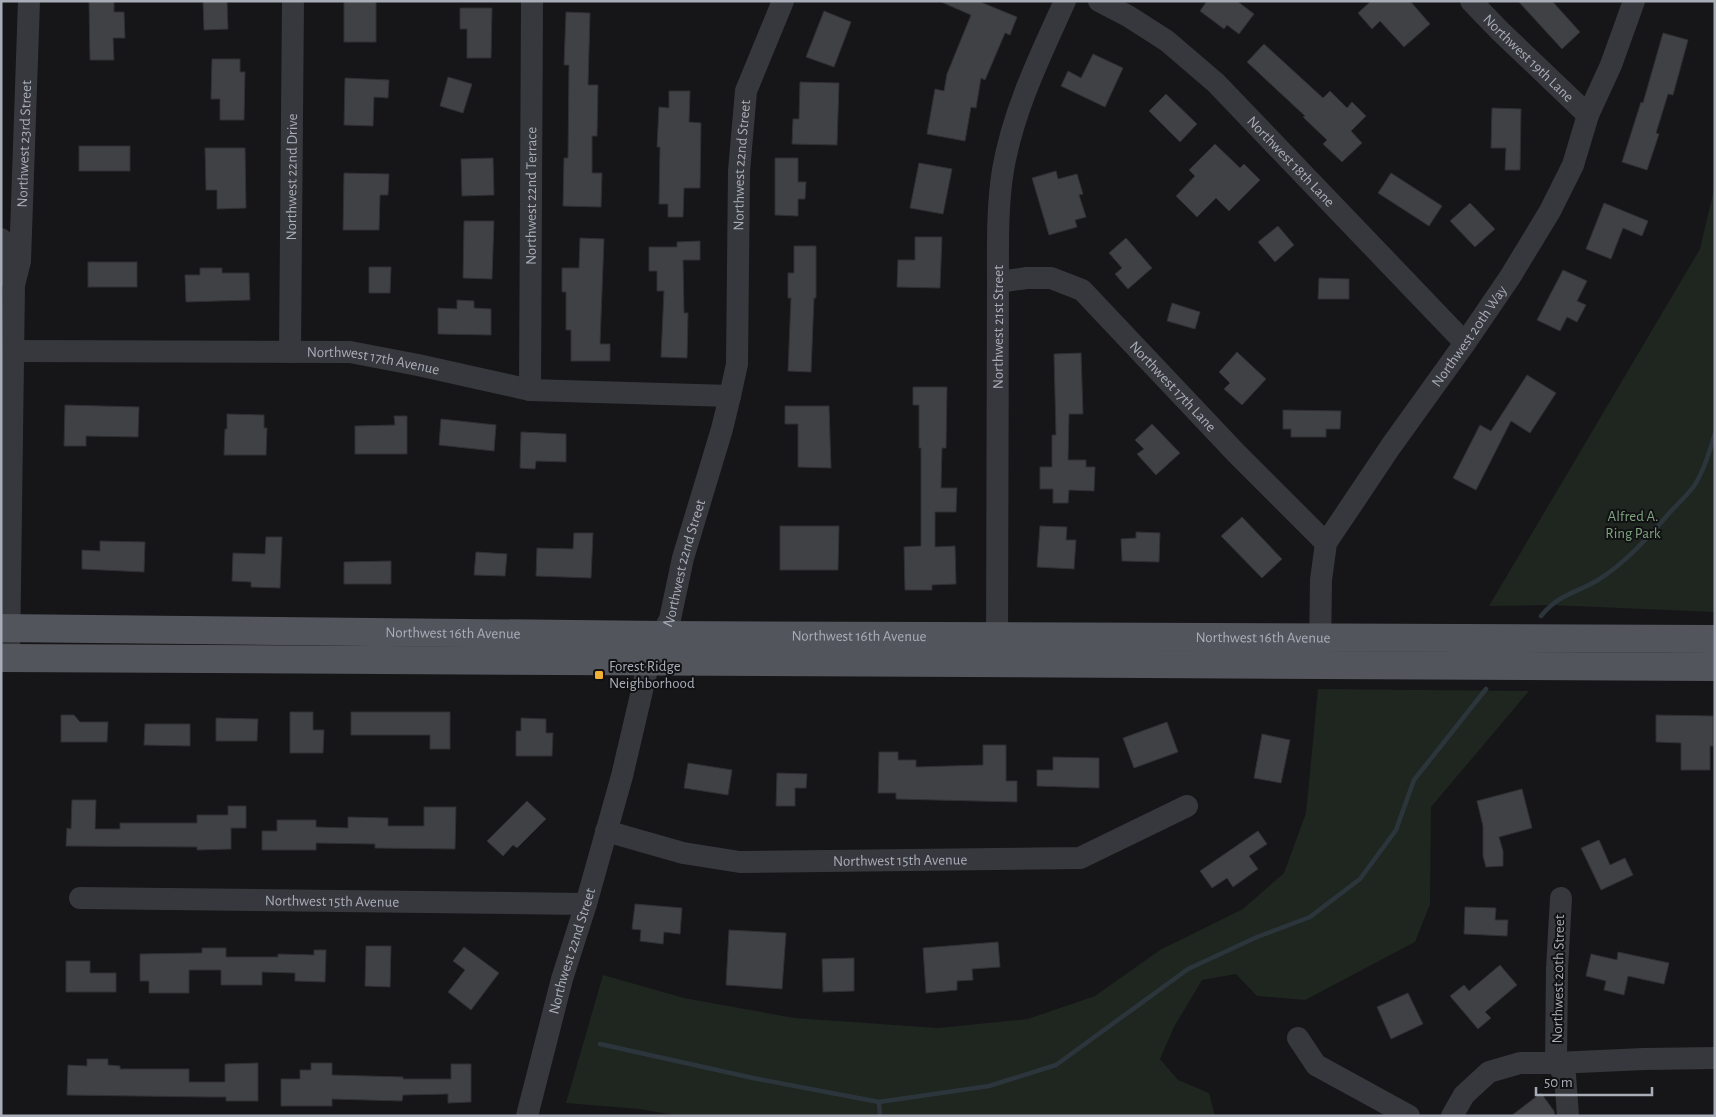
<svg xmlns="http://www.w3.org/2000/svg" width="1716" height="1117" font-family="'Alegreya Sans',sans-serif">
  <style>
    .green { fill: #1e261f }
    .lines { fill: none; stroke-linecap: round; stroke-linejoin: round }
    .stream { stroke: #2c353c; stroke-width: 4.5 }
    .building { fill: #404145; stroke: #303034 }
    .minor { stroke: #37383d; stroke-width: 22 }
    .major { stroke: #53555c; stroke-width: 28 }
    .poi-dot { fill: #f2b134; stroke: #111113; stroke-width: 2 }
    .labels { text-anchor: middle; stroke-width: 4; stroke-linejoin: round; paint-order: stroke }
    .street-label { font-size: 15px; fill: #a8adb8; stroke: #111113 }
    .park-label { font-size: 15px; fill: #7fa381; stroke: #111113 }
    .poi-label { font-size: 15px; fill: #a8adb8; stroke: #111113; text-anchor: start }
  </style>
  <rect width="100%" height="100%" fill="#161618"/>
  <g class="green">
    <path d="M1715,185V612L1550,605L1489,606L1700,249Z"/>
    <path d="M1318,689L1529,691L1431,807L1430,904L1415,942L1305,1000L1257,996L1236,974L1202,980L1174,1027L1160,1059L1178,1080L1209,1093L1215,1116H681L639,1109L566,1103L603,975L684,998L794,1018L938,1028L1028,1019L1095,996L1160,950L1243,909L1284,873L1306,813Z"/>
  </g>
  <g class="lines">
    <g class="stream">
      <path d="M1541,616C1560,593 1575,594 1598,580C1627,562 1651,534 1673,509C1680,502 1688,494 1694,486C1704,471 1710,451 1715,433"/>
      <path d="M600,1044L753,1078L879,1102"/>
      <path d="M880,1116L879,1102L989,1086L1056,1065L1188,969L1257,937L1310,917L1360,879L1396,830L1414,780L1486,689"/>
    </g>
  </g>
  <g class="building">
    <path d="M89,1H114V12H124L125,38H113L114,60H90Z"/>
    <path d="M203,1H227L228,29L204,30Z"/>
    <rect x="344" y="1" width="32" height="41"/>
    <path d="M939,1H978L1017,17L1010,35L1005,33L985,80L981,78L976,108L971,107L965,141L927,134L935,89L944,91L947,74L971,15Z"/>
    <path d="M1207,1H1237L1254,14L1239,34L1227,25L1224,29L1200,11Z"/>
    <path d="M1371,1H1410L1430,24L1404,47L1380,21L1372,29L1358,13Z"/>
    <path d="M1518,1H1552L1580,32L1562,49Z"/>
    <path d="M460,8H492L491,58H467V29H460Z"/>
    <path d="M824,11L851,22L834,67L806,57Z"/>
    <path d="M566,12L590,13L588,85H598L597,136H592V173H602L601,207L563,206L564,158H568L569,65H564Z"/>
    <path d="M1663,33L1688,40L1673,95L1668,94L1656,133L1659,134L1647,170L1622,162L1641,102L1643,103Z"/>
    <path d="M1264,44L1323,98L1330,91L1347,108L1352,102L1366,116L1351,131L1362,143L1342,162L1323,144L1327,140L1303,117L1305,116L1247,62Z"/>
    <path d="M1093,54L1123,68L1105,107L1061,86L1068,71L1081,78Z"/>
    <path d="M212,59H240V72H245L244,120H220V99H211Z"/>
    <path d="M448,77L472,84L463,113L440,106Z"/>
    <path d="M345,78L389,80L388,98L374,97L373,126L344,125Z"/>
    <path d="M800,82L839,83L837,145L792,144L793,119H799Z"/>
    <path d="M669,91H690L689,122L701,123L700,188H684L683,217H668V204H659L660,147H657L659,107L669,108Z"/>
    <path d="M1166,94L1197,124L1180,142L1149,111Z"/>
    <path d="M1492,108L1521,109L1520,170H1505L1506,148H1491Z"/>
    <path d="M1215,144L1240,168L1244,164L1260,180L1229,211L1216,198L1197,217L1176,196L1195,176L1189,170Z"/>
    <rect x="79" y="146" width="51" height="25"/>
    <path d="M205,148H245L246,208L217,209V190H206Z"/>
    <path d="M493,158L494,195L462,196L461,159Z"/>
    <path d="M775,158H798V182H806L805,199H798V216L775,215Z"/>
    <path d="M919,163L952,169L943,214L910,208Z"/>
    <path d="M1056,171L1058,179L1077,174L1083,194L1079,195L1086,217L1075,220L1077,227L1049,235L1032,178Z"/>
    <path d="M344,173L389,174L388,195H380L379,230H343Z"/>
    <path d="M1391,173L1442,206L1429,226L1378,193Z"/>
    <path d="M1470,203L1495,229L1475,247L1450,221Z"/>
    <path d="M1604,203L1648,221L1642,236L1623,228L1611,259L1586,249Z"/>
    <path d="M464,221H494L492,279L463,278Z"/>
    <path d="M1278,226L1294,245L1275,262L1258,242Z"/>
    <path d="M915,237H942L940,288L897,287L898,260H915Z"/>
    <path d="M580,238L604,239L600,344H610V361H571V330H566V292H562V268H579Z"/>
    <path d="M1126,238L1152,268L1128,289L1115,274L1122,268L1109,253Z"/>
    <path d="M700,241V260H683L684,313H688L687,358L661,357L664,291H657V271H649V247H677V242Z"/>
    <path d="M794,246H816V298H814L811,372L788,371L791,298H788V273H794Z"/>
    <rect x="88" y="262" width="49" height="25"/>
    <path d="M369,267H391L390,293H369Z"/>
    <path d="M200,268H222V273H249L250,300L186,302L185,275H200Z"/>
    <path d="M1563,270L1587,281L1577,301L1586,305L1577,322L1567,317L1560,331L1537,320Z"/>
    <path d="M1319,278L1349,279V299H1318Z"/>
    <path d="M457,300L474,301V308L491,309V335L438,334V308L457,309Z"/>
    <path d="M1172,303L1200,312L1195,329L1167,321Z"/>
    <path d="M1237,352L1266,379L1242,405L1224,389L1230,383L1219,372Z"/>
    <path d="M1081,353L1083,414H1069L1068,460H1086V467H1095L1094,491L1069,490L1068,503H1053V489H1040V467H1052V435H1056L1054,354Z"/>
    <path d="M1527,375L1556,393L1530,433L1511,421L1476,490L1453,478L1480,425L1491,431Z"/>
    <path d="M913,387H947L946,448H942L941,488H957L956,512H935V547L955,546L956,584L932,585V590H905L904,547L921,546V448H919V405H913Z"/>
    <path d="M65,405L139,407L138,437L86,436V446H64Z"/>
    <path d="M785,406H829L831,468L798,467V424H785Z"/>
    <path d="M1283,410L1341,411L1340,429H1326V437H1291V429H1283Z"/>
    <path d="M227,414L264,415V428H267L266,455H224L225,429H227Z"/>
    <path d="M394,416H407V454H355V426L395,425Z"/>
    <path d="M441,419L496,425L494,451L439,445Z"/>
    <path d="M1152,424L1180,453L1156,475L1137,454L1144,449L1135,440Z"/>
    <path d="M521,432L566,434V462L536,461L535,469L520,468Z"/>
    <path d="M1242,517L1282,559L1262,578L1221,536Z"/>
    <path d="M780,526H839L838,570H780Z"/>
    <path d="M1040,526L1067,527L1066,540H1076L1074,569L1037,567Z"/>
    <path d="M1136,532L1160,533L1159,562L1122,561L1121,539L1136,538Z"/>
    <path d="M574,533H593L591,578L536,576L537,548L573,549Z"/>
    <path d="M266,537H282L280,588L251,587V582L232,581L233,553L265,554Z"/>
    <path d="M100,541L145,542L144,572L82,569V550L100,551Z"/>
    <path d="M476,552L507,554L505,576L474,575Z"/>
    <path d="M391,561V584H344V562Z"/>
    <path d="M290,712H313V730H324L323,753H290Z"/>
    <path d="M351,712H450V749H430V735H351Z"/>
    <path d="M61,715H74L80,722H108L107,742H61Z"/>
    <path d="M1656,715L1713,716V746H1710V770H1681V743L1656,742Z"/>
    <path d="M216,718L258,719L257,741H216Z"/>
    <path d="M521,718L546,719V733H553L552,756H516V731H521Z"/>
    <path d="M1167,722L1178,752L1134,768L1123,738Z"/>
    <path d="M145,724H190V746L144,745Z"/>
    <path d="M1262,734L1290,740L1281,783L1254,778Z"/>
    <path d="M983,745H1006V781H1017V802L896,799V793H878L879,752H898V760H916V767L983,765Z"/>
    <path d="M1053,757L1099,758V788L1037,786V770H1053Z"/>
    <path d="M688,763L732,770L728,795L684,788Z"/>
    <path d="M777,773L807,774L806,788H795V806H776Z"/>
    <path d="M1522,789L1532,828L1499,837L1503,851V866L1486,867L1483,856V826L1477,801Z"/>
    <path d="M72,800H96L95,829H120V823H197V815H228V806H246V828H231V849L197,850V847L66,846L67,828L71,829Z"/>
    <path d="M527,801L546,819L517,848L513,845L503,856L487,841Z"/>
    <path d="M424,807H456L455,849L375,848V844L316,843V850H262V831H277V820H316V827L348,828V817L388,818V826H424Z"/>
    <path d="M1258,831L1267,844L1249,856L1258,869L1233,887L1227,878L1212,888L1200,871Z"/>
    <path d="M1599,840L1610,865L1625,858L1633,875L1601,890L1581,848Z"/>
    <path d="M635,904L682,908L680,934L664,932L663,944L640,941L641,930L632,929Z"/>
    <path d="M1465,907L1496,908L1495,920H1508L1507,936L1464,934Z"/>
    <path d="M729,930L786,933L782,989L726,985Z"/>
    <path d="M998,942L1000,967L972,969L973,980L957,981V990L926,993L923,948Z"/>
    <path d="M366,946H391L390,987L365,986Z"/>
    <path d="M464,947L499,973L471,1010L448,992L465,970L453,961Z"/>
    <path d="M202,948H226V957H278V954L314,955V950H326L325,982L295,981V973L262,972V985H221V970H189V993H149V981H140V954L202,953Z"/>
    <path d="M1618,952L1669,963L1664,984L1628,976L1624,995L1604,990L1606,981L1586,976L1591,954L1617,960Z"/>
    <path d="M854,958V991L823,992L822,959Z"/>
    <path d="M66,961H90V973H116V992H66Z"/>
    <path d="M1500,965L1517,985L1485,1012L1491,1018L1478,1029L1450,996L1464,985L1469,991Z"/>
    <path d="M1408,993L1423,1024L1391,1039L1377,1007Z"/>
    <path d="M87,1059H108V1065L120,1066V1069H189V1082H225V1064L258,1063V1101H226V1097H208L67,1095L68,1065L87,1066Z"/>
    <path d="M311,1063H332V1075L403,1077V1079H451V1064H471V1102L448,1103V1094L403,1095L402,1101L332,1099V1106H281V1079H300V1070H311Z"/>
    <path d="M1541,1093L1554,1111L1555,1116H1511Z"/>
  </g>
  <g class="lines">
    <g class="minor">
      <path id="s1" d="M1099,1L1128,16L1167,41L1216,83L1465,343"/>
      <path id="s2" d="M1471,1L1500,31L1588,115"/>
      <path d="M1,239L2,252L14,285"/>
      <path id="s3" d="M998,282L1027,278H1051L1082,290L1236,453L1326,543"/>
      <path id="s4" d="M14,351L350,352L418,365L530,390L730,396"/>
      <path id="s5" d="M290,352L293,1"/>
      <path id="s6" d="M530,390L532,1"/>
      <path id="s7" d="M997,653L998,282C998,245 997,207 1003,170C1013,111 1040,56 1065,1"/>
      <path id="s8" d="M1320,655L1321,580L1326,543L1391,446L1465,343L1510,277L1550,211L1573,165L1588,115L1611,65L1634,1"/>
      <path id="s9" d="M9,658L14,285L20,261L29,1"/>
      <path id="s10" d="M606,831L683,853L740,862L1080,858L1187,806"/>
      <path id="s11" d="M80,898L586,904"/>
      <path d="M1561,898L1557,969L1556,1063L1565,1075L1568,1116"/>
      <path d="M1298,1038L1316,1065L1409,1116"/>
      <path id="s12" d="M527,1116L562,979L586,904L622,776L649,661L670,619L683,558L722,429L730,396L737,364L739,171L746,91L783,1"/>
      <path d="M1452,1116L1464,1095L1489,1072L1520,1063H1556L1644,1059L1715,1058"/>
    </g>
    <g class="major">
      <path id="s13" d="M1,628L662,635L1715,639"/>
      <path d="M1,658L1715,667"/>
    </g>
  </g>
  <rect class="poi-dot" x="594" y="670" width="10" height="10" rx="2.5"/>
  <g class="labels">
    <g class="street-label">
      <text dy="5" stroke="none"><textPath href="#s2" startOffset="81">Northwest 19th Lane</textPath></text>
      <text dy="5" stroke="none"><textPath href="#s9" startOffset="515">Northwest 23rd Street</textPath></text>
      <text dy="5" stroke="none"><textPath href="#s1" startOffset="252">Northwest 18th Lane</textPath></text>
      <text dy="5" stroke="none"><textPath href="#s12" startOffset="981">Northwest 22nd Street</textPath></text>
      <text dy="5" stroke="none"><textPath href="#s5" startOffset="175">Northwest 22nd Drive</textPath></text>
      <text dy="5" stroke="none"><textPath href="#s6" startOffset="194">Northwest 22nd Terrace</textPath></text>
      <text dy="5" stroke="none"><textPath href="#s7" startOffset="326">Northwest 21st Street</textPath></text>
      <text dy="5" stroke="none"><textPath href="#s8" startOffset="364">Northwest 20th Way</textPath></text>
      <text dy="5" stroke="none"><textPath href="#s4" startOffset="360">Northwest 17th Avenue</textPath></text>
      <text dy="5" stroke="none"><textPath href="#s3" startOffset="219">Northwest 17th Lane</textPath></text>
      <text dy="5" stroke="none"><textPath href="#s12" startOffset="576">Northwest 22nd Street</textPath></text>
      <text dy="5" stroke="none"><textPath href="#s13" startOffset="452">Northwest 16th Avenue</textPath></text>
      <text dy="5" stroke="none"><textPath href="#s13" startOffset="858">Northwest 16th Avenue</textPath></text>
      <text dy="5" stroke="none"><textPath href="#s13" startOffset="1262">Northwest 16th Avenue</textPath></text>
      <text dy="5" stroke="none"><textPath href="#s10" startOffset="298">Northwest 15th Avenue</textPath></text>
      <text dy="5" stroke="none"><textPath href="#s11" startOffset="252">Northwest 15th Avenue</textPath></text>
      <text dy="5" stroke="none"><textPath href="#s12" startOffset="171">Northwest 22nd Street</textPath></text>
      <text transform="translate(1558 979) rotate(-89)" y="5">Northwest 20th Street</text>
    </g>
    <g class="park-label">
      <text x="1633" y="521">Alfred A.<tspan x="1633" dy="17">Ring Park</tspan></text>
    </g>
    <g class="poi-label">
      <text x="609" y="671">Forest Ridge<tspan x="609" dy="17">Neighborhood</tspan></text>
    </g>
  </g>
  <rect width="1716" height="1117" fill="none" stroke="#a8adb8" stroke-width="5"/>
  <path d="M1536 1087v8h116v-8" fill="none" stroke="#a8adb8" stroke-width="2.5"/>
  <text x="1544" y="1087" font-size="15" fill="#a8adb8" stroke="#111113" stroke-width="4" paint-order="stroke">50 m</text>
</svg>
